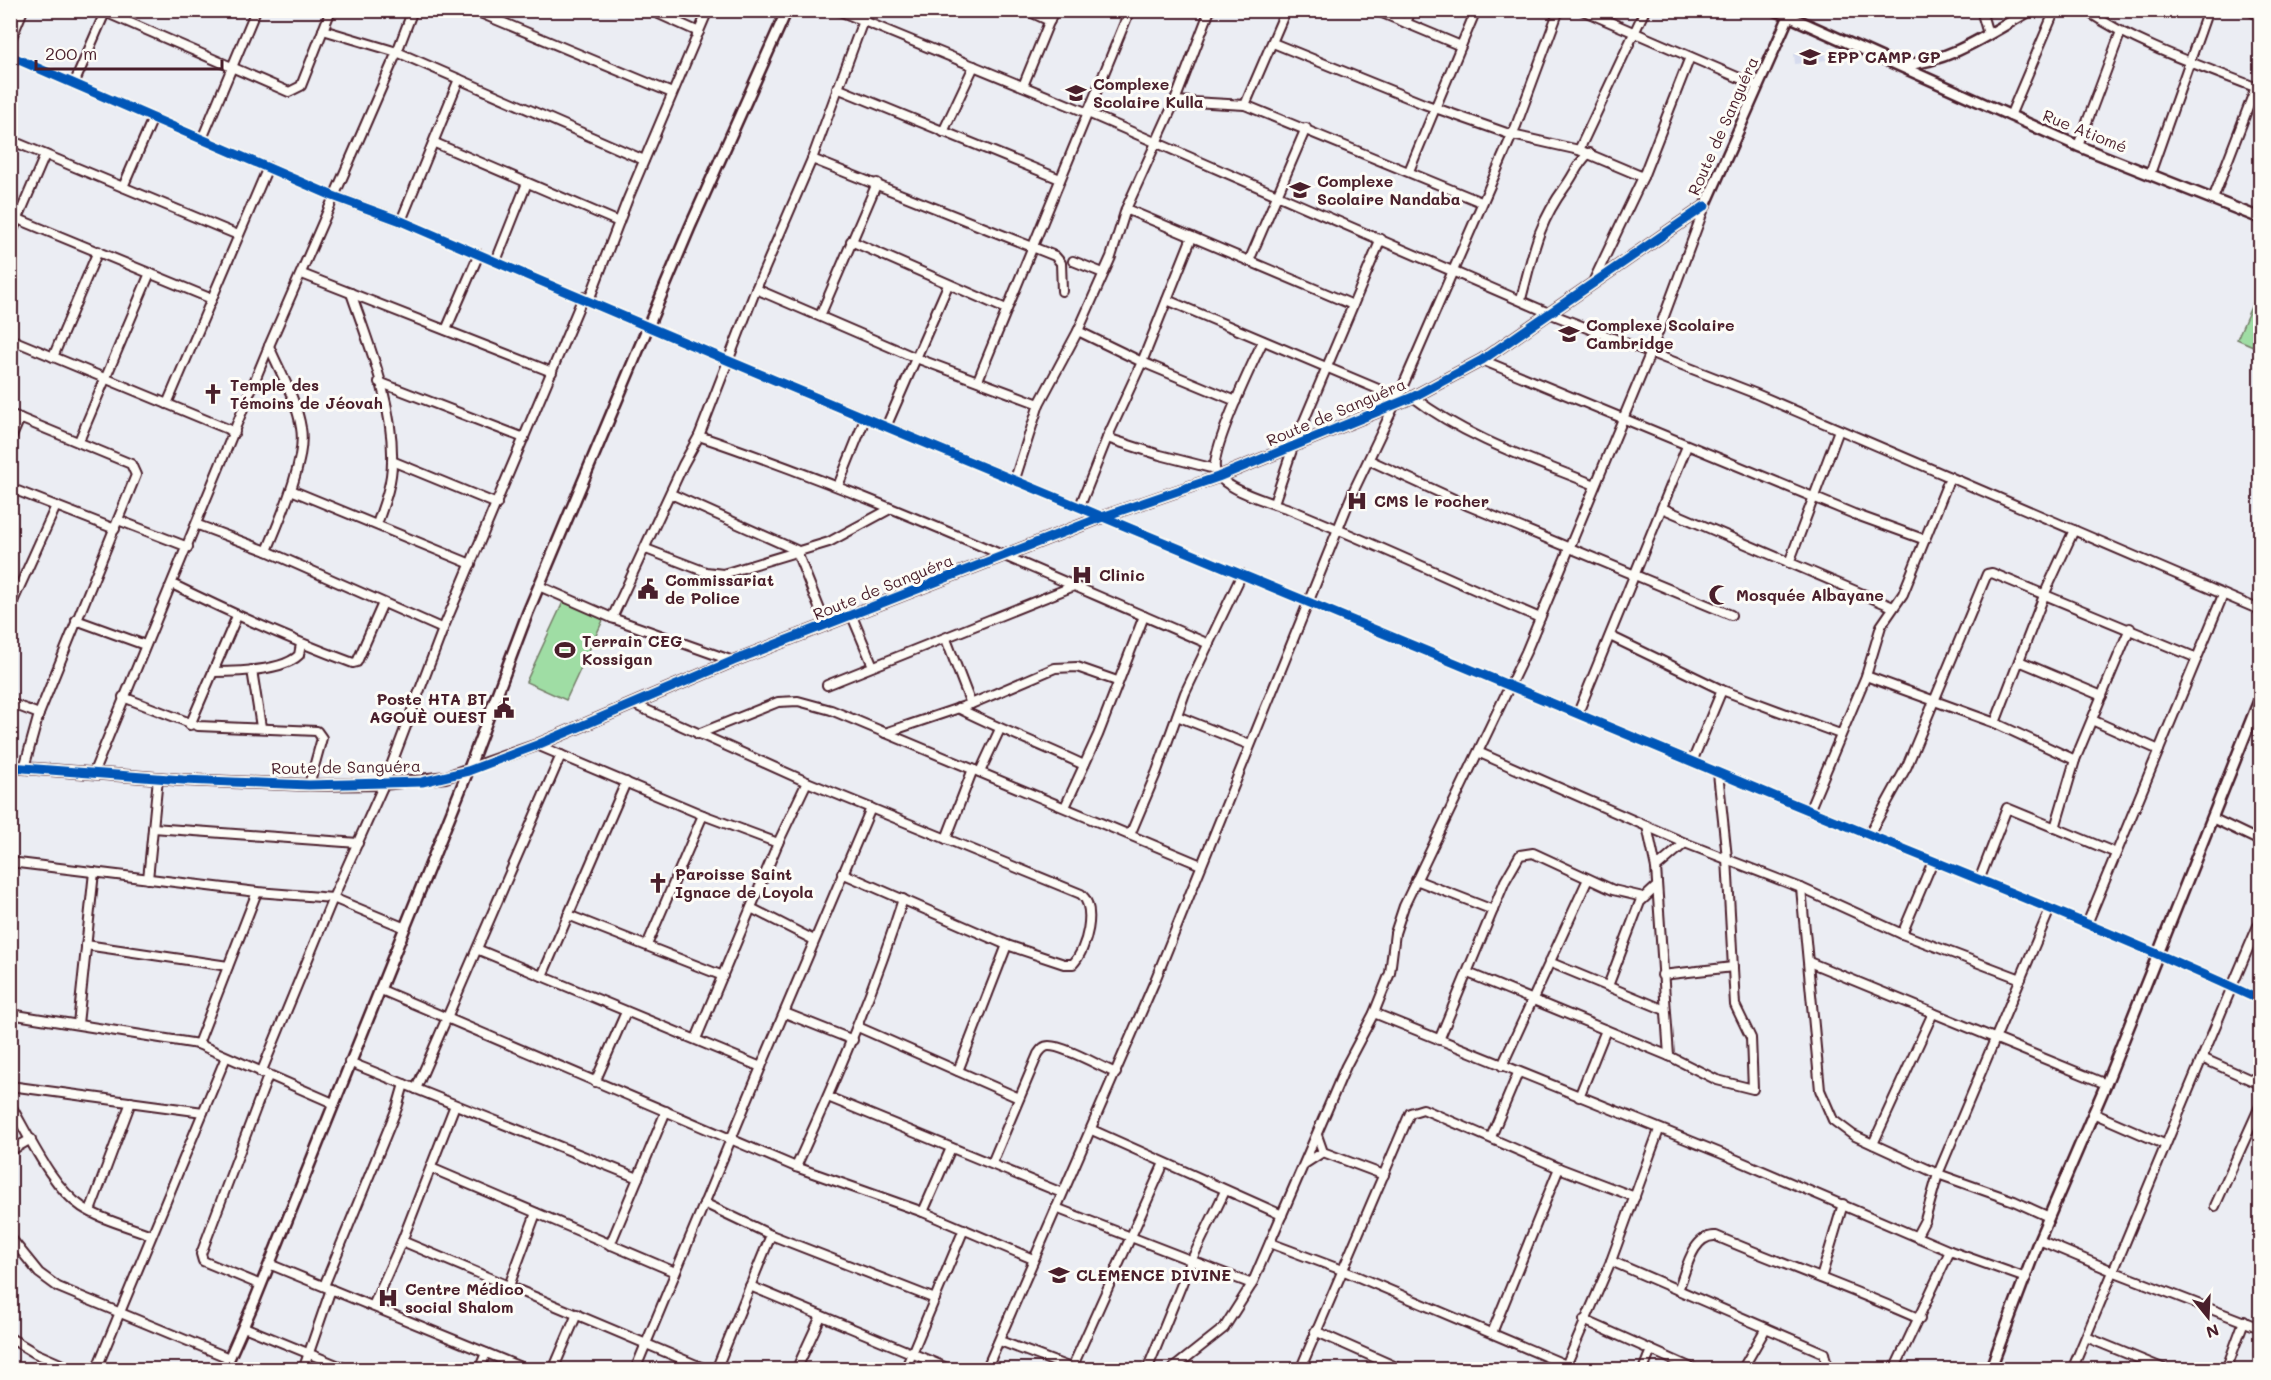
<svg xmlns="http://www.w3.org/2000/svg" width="2271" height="1380" font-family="Mali,sans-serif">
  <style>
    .built { fill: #d6dbee }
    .green { fill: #9fdda4; stroke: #747e68; stroke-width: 1.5 }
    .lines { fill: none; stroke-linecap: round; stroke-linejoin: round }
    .minor-casing { stroke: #4a1f2b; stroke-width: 12 }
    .tertiary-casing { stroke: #4a1f2b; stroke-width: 14 }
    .minor { stroke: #fdfcf7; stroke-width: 8 }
    .tertiary { stroke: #fdfcf7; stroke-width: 9 }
    .cycleway-casing { stroke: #fdfcf7; stroke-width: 13 }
    .cycleway { stroke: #0057b8; stroke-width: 9 }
    .labels { text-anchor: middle; stroke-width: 6; stroke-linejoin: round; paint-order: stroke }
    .poi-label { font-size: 16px; font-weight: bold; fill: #4a1f2b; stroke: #fdfcf7; text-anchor: start }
    .street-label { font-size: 16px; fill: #4a1f2b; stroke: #fdfcf7 }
  </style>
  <rect width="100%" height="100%" fill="#ebedf3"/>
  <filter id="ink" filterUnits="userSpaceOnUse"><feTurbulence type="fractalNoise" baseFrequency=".0167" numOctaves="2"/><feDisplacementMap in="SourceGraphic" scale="12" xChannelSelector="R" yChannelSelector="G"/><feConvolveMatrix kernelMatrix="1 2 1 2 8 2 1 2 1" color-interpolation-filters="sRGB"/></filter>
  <g filter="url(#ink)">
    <path class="built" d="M1825,50L1826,60L1795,64L1794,54Z"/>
    <g class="green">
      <path d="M2260,286V349L2237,339Z"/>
      <path d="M564,600L604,618L566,700L526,682Z"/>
    </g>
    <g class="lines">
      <g class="minor-casing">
        <g id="minor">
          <path d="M473,10L672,93"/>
          <path d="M650,10L699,32"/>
          <path d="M837,10L1088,113L1551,314L1754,393L2260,610"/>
          <path d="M1026,10L1050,21"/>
          <path d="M1375,10L1461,46"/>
          <path d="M1582,10L1758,86"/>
          <path d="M1981,10L1988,34"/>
          <path d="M2085,10C2141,47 2199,65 2260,89"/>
          <path d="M2248,10L2260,16"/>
          <path d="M105,12L289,92L301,86L331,10"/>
          <path d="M1406,23L1411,10"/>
          <path d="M323,30L397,52L644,160"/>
          <path d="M10,42L23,10"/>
          <path d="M1273,43L1424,104L1512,135L1579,150L1643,177"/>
          <path d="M10,56L333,196L401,221C838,410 1280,589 1719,773C1899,849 2083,918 2260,1000"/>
          <path d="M74,84L106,10"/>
          <path d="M1023,86L1054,10"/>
          <path d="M837,88L1060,179"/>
          <path d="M1175,101L1245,105L1481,202"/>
          <path d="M1245,105L1286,10"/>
          <path d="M2010,116L2055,10"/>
          <path d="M943,132L974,66"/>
          <path d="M202,139L256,10"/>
          <path d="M10,140L238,235"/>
          <path d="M435,143L619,222"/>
          <path d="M2078,146L2120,34"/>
          <path d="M1579,150L1645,10"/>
          <path d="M812,159L1055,256L1061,263L1062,291"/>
          <path d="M1409,171L1476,10"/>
          <path d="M2150,174L2208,10"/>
          <path d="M123,187L153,118"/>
          <path d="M2213,199L2256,87"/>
          <path d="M1126,209L1353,305"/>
          <path d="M18,219L212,299"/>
          <path d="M401,221L459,79"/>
          <path d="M10,237L45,155"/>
          <path d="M851,241L1006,309"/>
          <path d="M496,261L527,183"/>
          <path d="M1073,261L1103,273"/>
          <path d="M1249,261L1306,128"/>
          <path d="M302,274L552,372"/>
          <path d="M1593,282L1643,177L1690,57"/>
          <path d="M756,289L916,358L1039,404"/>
          <path d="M351,293C369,345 394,405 392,462C392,484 384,504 377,524"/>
          <path d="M1521,299C1533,254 1537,225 1565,187C1575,174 1576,165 1589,153"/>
          <path d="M589,300L627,201L708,10"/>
          <path d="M1167,300L1397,397"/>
          <path d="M820,316L877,183"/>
          <path d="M446,330L479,254"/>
          <path d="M1078,331L1142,362L1236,401"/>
          <path d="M10,339L235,432"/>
          <path d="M1263,341C1252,364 1212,448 1215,469C1218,488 1272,503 1289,509C1373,543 1456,582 1540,618"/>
          <path d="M53,357L98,251"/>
          <path d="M1482,360L1854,514L1923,539"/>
          <path d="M978,380L1130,10"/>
          <path d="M379,382L524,438"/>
          <path d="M1413,397C1466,438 1533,460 1595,485"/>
          <path d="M167,404L268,167"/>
          <path d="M10,414L131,464L136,475L39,714L24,768"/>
          <path d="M886,427L948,285"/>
          <path d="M699,436C873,495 1040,572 1209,644"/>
          <path d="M1107,438L1160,455L1215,469"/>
          <path d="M10,441L20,418"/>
          <path d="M79,441L150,273"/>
          <path d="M1369,460L1469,506L1731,615"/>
          <path d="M392,461L497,504"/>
          <path d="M1015,479L1039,404L1078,331L1111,257L1126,209L1175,101L1210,10"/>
          <path d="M838,486L865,419"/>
          <path d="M10,488L115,529"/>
          <path d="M291,490L471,564"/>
          <path d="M671,494L796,550L826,625"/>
          <path d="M1274,503L1293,447L1381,239"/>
          <path d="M1080,506L1107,438L1142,362L1192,237"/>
          <path d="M1662,508L1893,607"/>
          <path d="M118,520L188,547"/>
          <path d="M198,525L267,551L443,629"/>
          <path d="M646,549L706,572L723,574L829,542L890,509"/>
          <path d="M267,551C279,521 307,460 301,428C297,401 280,372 269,346"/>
          <path d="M1789,563L1839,430"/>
          <path d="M172,584C231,613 291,640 353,663L357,662L383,603"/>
          <path d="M539,586L612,618L733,661"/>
          <path d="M10,608L56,506"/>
          <path d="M852,616L873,666"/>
          <path d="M612,618L683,465L699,436L756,289L812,159L867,10"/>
          <path d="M76,620L145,645"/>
          <path d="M1610,636L1722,690L1840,734"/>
          <path d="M946,639L971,704"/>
          <path d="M2019,661L2102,696"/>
          <path d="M252,670L261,727"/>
          <path d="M213,672C235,672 283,671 299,655L301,644"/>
          <path d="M1866,676L1995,723L2075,760"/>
          <path d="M827,685L1074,586"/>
          <path d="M123,697L198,726L317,731L322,738L309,785"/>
          <path d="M10,703L39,714"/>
          <path d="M633,704L807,782L1081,894C1097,908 1087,949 1073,964H1064L1007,945L842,873"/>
          <path d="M958,708C999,729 1042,745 1084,765"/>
          <path d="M1578,713L1687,446"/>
          <path d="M1177,716L1250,745"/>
          <path d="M2092,720L2159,750"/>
          <path d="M1995,723L2045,593L2074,530"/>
          <path d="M190,725L237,616"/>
          <path d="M885,733L971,704L1055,668L1077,667L1117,681"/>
          <path d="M698,734L778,702L798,701L831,710L1201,865"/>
          <path d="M537,745L703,815L778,843"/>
          <path d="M1480,753L1685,843L1801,888L1902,934L2021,979"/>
          <path d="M1692,762L1722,690"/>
          <path d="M980,772L1000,729"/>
          <path d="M93,774L269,346L397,52L413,10"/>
          <path d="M1065,807L1098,735L1144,616"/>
          <path d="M1809,811L1866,676L1881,626L1903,594L1950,477"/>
          <path d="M2212,818L2260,841"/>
          <path d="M1647,826L1656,868L1669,1056"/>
          <path d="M153,828L358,843"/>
          <path d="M2055,828L2075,760L2130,628"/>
          <path d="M1130,835L1157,771L1185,693L1242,574"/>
          <path d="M1869,835L1907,766L1987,574L1992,573L2197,658"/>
          <path d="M946,839L973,769"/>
          <path d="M10,862L257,892L333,898L403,927"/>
          <path d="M1656,868L1685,843"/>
          <path d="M1980,878L2007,808L2116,853"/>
          <path d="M148,879L158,778"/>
          <path d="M1416,880L1493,910"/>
          <path d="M10,881L11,862"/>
          <path d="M1801,888L1820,1090L1833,1120L1853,1135L1938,1174L2014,1201L2049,1217"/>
          <path d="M751,908L814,940"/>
          <path d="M568,915L723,976"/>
          <path d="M2087,924L2223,595"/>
          <path d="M1902,934L1933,861"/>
          <path d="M86,945L228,966"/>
          <path d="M647,945L703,815"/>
          <path d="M479,950L761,1067L635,1370"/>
          <path d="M1549,962L1665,1010"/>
          <path d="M1809,962L2106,1084"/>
          <path d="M1468,973L1669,1056L1717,1080L1753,1089L1751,1038L1735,1005L1727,858L1718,773"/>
          <path d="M1662,975L1733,967"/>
          <path d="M542,976L626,782"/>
          <path d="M1608,986L1640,902L1655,888"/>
          <path d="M379,989L796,1167L923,1212L1033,1259"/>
          <path d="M785,1013L853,1040"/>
          <path d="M1374,1013L1730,1157L1950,1251L2026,1278"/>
          <path d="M10,1014L198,1044L333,1103"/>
          <path d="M78,1024L94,872"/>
          <path d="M858,1027L1019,1098"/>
          <path d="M696,1039L778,843L807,782"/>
          <path d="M1439,1040L1505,881L1520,855L1533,853L1613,890L1643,897"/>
          <path d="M198,1044L257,892"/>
          <path d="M2202,1058L2260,1084"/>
          <path d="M349,1062L638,1178"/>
          <path d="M1502,1066L1588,879"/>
          <path d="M761,1067L871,808"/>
          <path d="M958,1071L1007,945"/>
          <path d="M261,1073L333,898L384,784L443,629L583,297"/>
          <path d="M595,1082L626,1012"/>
          <path d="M10,1086L203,1112"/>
          <path d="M416,1089L561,755"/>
          <path d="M828,1097L1062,1193"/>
          <path d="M1579,1097L1606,1030"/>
          <path d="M10,1104C29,1136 51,1186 82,1207C102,1220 128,1226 151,1235"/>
          <path d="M2093,1113L2164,1144"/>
          <path d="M1092,1130L1282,1215"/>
          <path d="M1317,1135L1323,1152L1384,1175"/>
          <path d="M1491,1137L1518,1073"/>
          <path d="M1873,1144L1933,1013"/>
          <path d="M10,1151L31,1139"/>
          <path d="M992,1163L1038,1054C1041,1050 1043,1046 1049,1046C1065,1046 1099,1066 1116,1073"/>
          <path d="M1306,1163L1323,1152"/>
          <path d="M796,1167C836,1079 874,991 903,899"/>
          <path d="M431,1168L675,1272"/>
          <path d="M704,1203L771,1235L935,1299"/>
          <path d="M2215,1206L2260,1106"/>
          <path d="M1056,1208L1252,1284"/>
          <path d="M90,1211L131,1102"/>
          <path d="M923,1212L951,1148"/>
          <path d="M1917,1235L1925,1220L1938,1174L2050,909"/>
          <path d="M10,1237L39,1273L58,1287L229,1358"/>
          <path d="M2039,1240L2115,1272L2260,1328"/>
          <path d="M402,1241L708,1370"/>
          <path d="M1270,1243L1342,1270L1566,1365"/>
          <path d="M610,1245L666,1111"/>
          <path d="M1611,1261L1824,1353L1826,1362L1823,1370"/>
          <path d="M269,1264L528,1370"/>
          <path d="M1821,1278L1843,1204"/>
          <path d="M261,1285L203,1261L201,1254L268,1076"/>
          <path d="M324,1286L397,1108L404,1084"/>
          <path d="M509,1286L536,1213"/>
          <path d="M750,1286L952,1370"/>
          <path d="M1678,1290C1686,1272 1692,1234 1716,1236C1784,1265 1853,1289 1920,1319"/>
          <path d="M373,1306L402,1241L455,1105"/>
          <path d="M1584,1320L1696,1370"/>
          <path d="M244,1327L349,1370"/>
          <path d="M1315,1331L1403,1370"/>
          <path d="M1492,1333L1559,1168"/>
          <path d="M2086,1337L2167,1370"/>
          <path d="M10,1338L35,1353L74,1370"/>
          <path d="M1000,1341L1071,1368"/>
          <path d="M1565,1368L1611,1261L1659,1130"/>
          <path d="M96,1370L226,1057"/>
          <path d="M303,1370L331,1289"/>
          <path d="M479,1370L486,1353"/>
          <path d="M553,1370L577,1314"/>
          <path d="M716,1370L771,1235"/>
          <path d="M796,1370L821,1316"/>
          <path d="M905,1370L964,1229"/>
          <path d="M986,1370L1154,983L1353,492L1395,404L1516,126L1559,10"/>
          <path d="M1071,1370L1164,1163"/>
          <path d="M1147,1370L1192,1259L1225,1191"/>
          <path d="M1171,1370L1224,1328L1252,1284L1346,1066L1374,1013L1390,973L1395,933L1404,906L1526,652L1650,354L1705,206"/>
          <path d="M1300,1370L1410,1113L1423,1109L1559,1168L1635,1197"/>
          <path d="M1643,1370L1651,1350"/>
          <path d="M1742,1370L1766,1328"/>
          <path d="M1894,1370L1950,1251"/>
          <path d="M2072,1370C2135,1220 2196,1070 2260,921"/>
          <path d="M2226,1370L2244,1321"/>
        </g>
      </g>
      <g class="tertiary-casing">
        <g id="tertiary">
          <path d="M1775,10L2078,146L2260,218"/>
          <path d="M1902,65C1950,62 1990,33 2031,10"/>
          <path d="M10,767L183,780L309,785L384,784L446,777L537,745L733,661L1105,516L1218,477L1413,397L1482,360L1705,206L1789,16"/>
          <path d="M224,1370L255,1300L468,771L528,612L690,227L787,10"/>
          <path d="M1990,1370L2039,1240L2106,1084L2260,698"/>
        </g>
      </g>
      <use href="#minor" class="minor"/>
      <use href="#tertiary" class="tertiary"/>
      <g class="cycleway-casing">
        <g id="cycleway">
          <path d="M10,56L333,196L401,221C838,410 1280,589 1719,773C1899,849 2083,918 2260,1000"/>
          <path d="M10,767L183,780L309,785L422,782L468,771L537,745L733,661L1105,516L1218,477L1413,397L1482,360L1705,206"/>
        </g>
      </g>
      <use href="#cycleway" class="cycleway"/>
    </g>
  </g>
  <defs>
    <g id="school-bare" transform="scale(1.62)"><path d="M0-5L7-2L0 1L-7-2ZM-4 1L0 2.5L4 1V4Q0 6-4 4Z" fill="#4a1f2b" stroke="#fdfcf7" stroke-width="2.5" paint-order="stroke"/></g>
    <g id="church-bare" transform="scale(1.62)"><path d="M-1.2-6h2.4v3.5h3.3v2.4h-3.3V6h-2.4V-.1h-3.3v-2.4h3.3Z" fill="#4a1f2b" stroke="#fdfcf7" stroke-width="2.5" paint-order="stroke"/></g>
    <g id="hospital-bare" transform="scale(1.62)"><path d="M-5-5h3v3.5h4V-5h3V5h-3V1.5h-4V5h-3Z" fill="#4a1f2b" stroke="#fdfcf7" stroke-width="2.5" paint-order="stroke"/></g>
    <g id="civic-bare" transform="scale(1.62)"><path d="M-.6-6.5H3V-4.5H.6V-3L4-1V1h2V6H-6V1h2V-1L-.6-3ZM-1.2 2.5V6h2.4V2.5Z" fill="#4a1f2b" stroke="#fdfcf7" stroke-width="2.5" paint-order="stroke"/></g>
    <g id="mosque-bare" transform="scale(1.62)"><path d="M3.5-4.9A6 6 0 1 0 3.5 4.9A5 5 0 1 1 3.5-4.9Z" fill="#4a1f2b" stroke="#fdfcf7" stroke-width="2.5" paint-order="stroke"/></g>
    <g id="stadium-bare" transform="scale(1.62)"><path d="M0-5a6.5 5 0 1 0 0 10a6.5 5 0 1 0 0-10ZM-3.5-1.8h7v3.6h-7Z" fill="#4a1f2b" stroke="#fdfcf7" stroke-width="2.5" paint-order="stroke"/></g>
  </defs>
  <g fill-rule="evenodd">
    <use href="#school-bare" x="1810" y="57"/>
    <use href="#school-bare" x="1076" y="93"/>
    <use href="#school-bare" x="1300" y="190"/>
    <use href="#school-bare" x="1569" y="334"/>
    <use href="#church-bare" x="213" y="394"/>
    <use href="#hospital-bare" x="1357" y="501"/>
    <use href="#hospital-bare" x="1082" y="575"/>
    <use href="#civic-bare" x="648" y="589"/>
    <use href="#mosque-bare" x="1719" y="595"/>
    <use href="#stadium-bare" x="565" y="650"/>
    <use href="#civic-bare" x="504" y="708"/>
    <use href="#church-bare" x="658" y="883"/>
    <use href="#school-bare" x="1059" y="1275"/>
    <use href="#hospital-bare" x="388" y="1298"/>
  </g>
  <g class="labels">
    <g class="poi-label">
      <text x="1827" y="63">EPP CAMP GP</text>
      <text x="1093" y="90">Complexe<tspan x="1093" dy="18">Scolaire Kulla</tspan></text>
      <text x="1317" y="187">Complexe<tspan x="1317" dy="18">Scolaire Nandaba</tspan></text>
      <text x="1586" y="331">Complexe Scolaire<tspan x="1586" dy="18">Cambridge</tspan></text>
      <text x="230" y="391">Temple des<tspan x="230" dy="18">Témoins de Jéovah</tspan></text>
      <text x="1374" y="507">CMS le rocher</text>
      <text x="1099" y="581">Clinic</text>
      <text x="665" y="586">Commissariat<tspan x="665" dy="18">de Police</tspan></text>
      <text x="1736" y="601">Mosquée Albayane</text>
      <text x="582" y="647">Terrain CEG<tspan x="582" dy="18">Kossigan</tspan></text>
      <text x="487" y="705" text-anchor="end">Poste HTA BT<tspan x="487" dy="18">AGOUÈ OUEST</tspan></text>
      <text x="675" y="880">Paroisse Saint<tspan x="675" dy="18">Ignace de Loyola</tspan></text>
      <text x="1076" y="1281">CLEMENCE DIVINE</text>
      <text x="405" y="1295">Centre Médico<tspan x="405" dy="18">social Shalom</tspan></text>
    </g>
    <g class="street-label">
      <text transform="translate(1723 126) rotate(-66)" y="6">Route de Sanguéra</text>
      <text transform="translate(2085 131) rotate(22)" y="6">Rue Atiomé</text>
      <text transform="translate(1336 412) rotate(-23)" y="6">Route de Sanguéra</text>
      <text transform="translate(883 587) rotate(-22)" y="6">Route de Sanguéra</text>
      <text transform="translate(346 767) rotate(-1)" y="6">Route de Sanguéra</text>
    </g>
  </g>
  <rect width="2271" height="1380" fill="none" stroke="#fdfcf7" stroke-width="36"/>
  <rect x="18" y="18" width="2235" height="1344" fill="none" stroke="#4a1f2b" stroke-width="2" filter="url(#ink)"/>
  <g transform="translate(2208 1317) rotate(162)" stroke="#fdfcf7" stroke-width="4.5" paint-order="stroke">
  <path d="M0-4.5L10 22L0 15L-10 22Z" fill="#4a1f2b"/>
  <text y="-9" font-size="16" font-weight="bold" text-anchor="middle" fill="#4a1f2b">N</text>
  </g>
  <path d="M36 60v9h186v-9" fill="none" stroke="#4a1f2b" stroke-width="3"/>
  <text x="45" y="60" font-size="18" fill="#4a1f2b" stroke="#fdfcf7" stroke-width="4.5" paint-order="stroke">200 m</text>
</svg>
